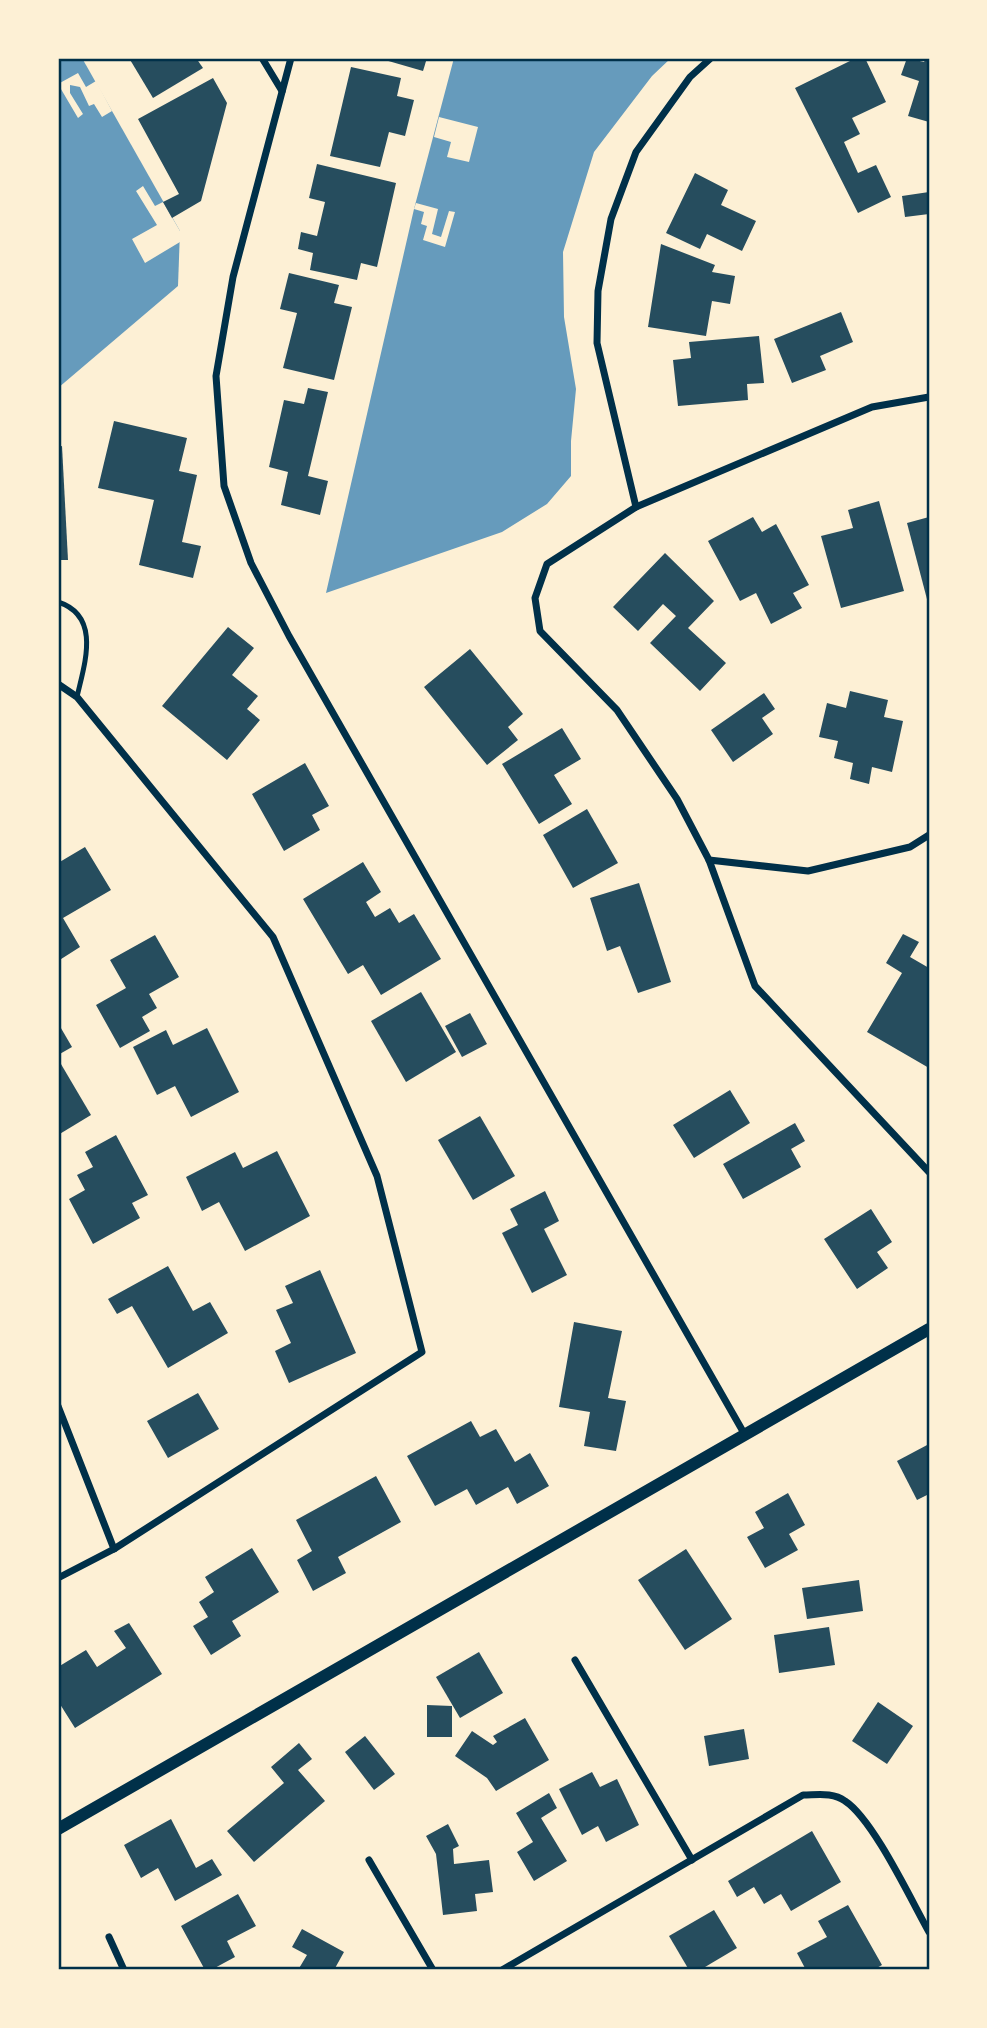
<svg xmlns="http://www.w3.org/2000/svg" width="987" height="2028" font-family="Commissioner,sans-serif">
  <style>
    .water { fill: #669bbc }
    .pier { fill: #fdf0d5 }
    .building { fill: #264d5e }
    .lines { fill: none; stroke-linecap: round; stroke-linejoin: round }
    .service { stroke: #003049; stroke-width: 5 }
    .minor { stroke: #003049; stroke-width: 7 }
    .tertiary { stroke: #003049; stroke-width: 12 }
    .neatline { fill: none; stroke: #003049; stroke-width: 2.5 }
  </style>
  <rect width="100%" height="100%" fill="#fdf0d5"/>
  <g class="water">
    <path d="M58,58H82L180,231L178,286L58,388Z"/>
    <path d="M454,58H671L652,76L594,152L563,252L564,317L576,389L571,441V476L547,504L502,532L326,593L414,209Z"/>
  </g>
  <g class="pier">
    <path d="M78,73L86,87L96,81L112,111L102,117L94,104L89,106L80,87L70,85V93L83,114L78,118L58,84Z"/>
    <path d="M439,117L478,127L469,162L447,157L451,142L434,137Z"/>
    <path d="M143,186L155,206L163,202L180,231V242L145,263L132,239L157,225L136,191Z"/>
    <path d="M416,203L438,209L432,234L441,237L449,211L455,212L445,247L423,240L427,226L421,224L424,212L414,209Z"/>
  </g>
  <g class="building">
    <path d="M129,58H196L203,68L153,98Z"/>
    <path d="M378,58H427L423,71Z"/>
    <path d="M856,58H865L886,102L852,118L860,134L844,142L858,173L876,165L891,197L858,213L795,88Z"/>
    <path d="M907,58L924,62L926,58H929V122L908,116L919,81L901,75Z"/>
    <path d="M351,67L401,78L397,96L414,100L405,136L389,132L380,167L330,156Z"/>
    <path d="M213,78L227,103L201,201L172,218L163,202L179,194L138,119Z"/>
    <path d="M317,164L396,183L377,267L361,263L357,280L310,270L313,253L298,249L301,232L317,236L325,202L309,198Z"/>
    <path d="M695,173L728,190L721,205L756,221L742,251L707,234L700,249L666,233Z"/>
    <path d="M929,192V214L905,217L902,196Z"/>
    <path d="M661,244L715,265L712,272L735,276L730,304L712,301L706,336L648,327Z"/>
    <path d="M289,273L339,285L334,303L352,307L334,380L283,368L297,313L280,309Z"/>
    <path d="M841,312L853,342L820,356L826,370L792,383L774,339Z"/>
    <path d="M759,336L764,383L747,384L748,400L678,406L673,360L691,358L689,342Z"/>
    <path d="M308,388L328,392L308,476L328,481L320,515L281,505L288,472L269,467L284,400L304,404Z"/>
    <path d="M114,421L187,438L179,471L197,475L182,542L201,546L193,578L139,565L154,500L98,488Z"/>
    <path d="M62,446L68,560H58V447Z"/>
    <path d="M879,501L904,591L841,608L821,536L853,528L848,510Z"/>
    <path d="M753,517L762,532L776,524L809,585L793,593L802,608L771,624L756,593L740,601L708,541Z"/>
    <path d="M929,517V603H928L907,523Z"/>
    <path d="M665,553L714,601L688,628L726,663L700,691L650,643L676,616L663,604L638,631L613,607Z"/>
    <path d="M228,627L254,648L232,675L258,696L247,709L260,720L227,760L162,706Z"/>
    <path d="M470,649L523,714L508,727L518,740L487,765L424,687Z"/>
    <path d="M850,691L888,700L884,717L903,721L892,772L872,767L869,784L850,779L853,763L834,758L838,741L819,737L827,703L846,708Z"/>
    <path d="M764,693L775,709L762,718L773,734L733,762L711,730Z"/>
    <path d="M562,728L581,759L554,775L572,804L539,824L502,764Z"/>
    <path d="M305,763L329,806L312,815L320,830L284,851L252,794Z"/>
    <path d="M587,809L618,863L573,888L543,835Z"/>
    <path d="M85,847L111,890L63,918L80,947L58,961V863Z"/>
    <path d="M363,862L381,892L366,902L375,917L390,908L399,923L414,914L441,959L381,995L363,965L348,974L303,899Z"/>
    <path d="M639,883L671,982L638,993L620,946L607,951L590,898Z"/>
    <path d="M903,934L919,942L910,957L929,968V1068L867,1032L902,973L886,963Z"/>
    <path d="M155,935L179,977L149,994L157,1008L142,1017L150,1031L120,1048L96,1005L126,988L110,960Z"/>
    <path d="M421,992L456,1052L406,1082L371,1021Z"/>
    <path d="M470,1013L487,1044L462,1057L445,1026Z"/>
    <path d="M58,1023L72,1047L58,1055Z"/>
    <path d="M207,1028L239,1092L191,1117L175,1086L157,1095L133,1047L166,1030L173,1045Z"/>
    <path d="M58,1059L91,1115L58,1135Z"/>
    <path d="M730,1090L750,1123L694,1158L673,1125Z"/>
    <path d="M480,1116L515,1176L473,1200L438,1140Z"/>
    <path d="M795,1123L805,1141L791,1149L801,1167L743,1199L723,1164Z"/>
    <path d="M116,1135L148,1195L132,1203L140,1218L93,1244L69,1199L85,1190L77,1175L93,1167L85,1152Z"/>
    <path d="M277,1151L310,1216L245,1251L219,1202L202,1211L186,1177L235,1152L243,1168Z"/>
    <path d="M545,1191L559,1221L544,1229L567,1275L532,1293L502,1233L518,1225L510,1209Z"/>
    <path d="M871,1209L892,1242L877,1252L888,1268L857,1289L824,1239Z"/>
    <path d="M168,1266L193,1311L210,1302L228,1333L168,1368L132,1306L117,1314L108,1299Z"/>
    <path d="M320,1270L356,1353L289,1383L275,1351L291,1343L276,1310L293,1303L285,1286Z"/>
    <path d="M574,1322L622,1331L608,1398L626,1401L616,1451L584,1446L590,1412L559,1407Z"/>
    <path d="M198,1393L219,1429L168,1458L147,1421Z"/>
    <path d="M471,1421L480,1437L496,1429L515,1462L530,1453L549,1486L517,1504L508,1487L476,1505L467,1489L435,1506L407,1456Z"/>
    <path d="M929,1444V1494L917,1500L897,1461Z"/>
    <path d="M376,1476L401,1522L338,1557L346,1573L313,1591L297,1560L312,1551L296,1520Z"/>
    <path d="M788,1493L805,1525L789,1534L798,1550L765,1568L747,1537L764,1528L755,1512Z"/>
    <path d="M252,1548L279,1592L232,1621L241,1636L211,1655L193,1626L208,1617L199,1602L214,1592L205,1577Z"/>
    <path d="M686,1549L732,1619L685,1650L638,1580Z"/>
    <path d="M859,1580L863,1611L807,1619L802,1588Z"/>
    <path d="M129,1623L162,1674L75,1728L58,1701V1667L86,1650L97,1667L126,1648L114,1631Z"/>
    <path d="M829,1627L835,1665L779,1673L774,1635Z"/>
    <path d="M479,1652L503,1693L460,1718L436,1677Z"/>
    <path d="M878,1702L913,1726L887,1764L852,1741Z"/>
    <path d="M427,1705L452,1706V1737H427Z"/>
    <path d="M525,1718L549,1760L496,1791L487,1778L455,1756L472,1731L493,1745L497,1742L493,1736Z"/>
    <path d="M744,1729L749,1759L709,1766L704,1736Z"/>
    <path d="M365,1736L395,1774L374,1790L345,1752Z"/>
    <path d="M299,1743L312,1759L298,1770L325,1801L254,1862L227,1831L284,1783L271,1767Z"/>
    <path d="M592,1772L600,1787L617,1779L639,1825L606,1842L598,1826L582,1835L559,1789Z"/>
    <path d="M549,1793L557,1808L541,1818L567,1861L534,1881L517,1852L533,1842L516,1813Z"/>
    <path d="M171,1819L196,1868L212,1859L222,1875L175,1901L158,1868L141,1878L124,1845Z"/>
    <path d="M448,1824L459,1846L453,1849L454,1864L489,1860L493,1892L475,1894L477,1911L443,1915L436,1854L426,1836Z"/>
    <path d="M812,1831L841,1882L791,1911L781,1894L764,1904L754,1887L737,1897L728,1881Z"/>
    <path d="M238,1894L256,1926L227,1941L235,1957L211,1970H205L181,1926Z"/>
    <path d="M848,1905L882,1965L873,1970H806L797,1953L827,1937L818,1921Z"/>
    <path d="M714,1910L737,1948L700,1970H689L669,1936Z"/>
    <path d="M302,1929L344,1952L334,1970H298L307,1955L292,1947Z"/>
  </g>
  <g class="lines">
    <path class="service" d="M58,602C102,616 84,665 77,697"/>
    <g class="minor">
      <path d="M262,58L282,91"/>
      <path d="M291,58L233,277L216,376L224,486L251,563L289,636L745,1435"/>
      <path d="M929,397L872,407L636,507L547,564L535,598L540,631L617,710L677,799L709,860L755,986L929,1172"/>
      <path d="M636,507L597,343L598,291L611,219L636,152L690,77L711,58"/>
      <path d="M58,684L77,697L273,937L377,1176L422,1352L114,1549L58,1578"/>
      <path d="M709,860L808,871L910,847L929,835"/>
      <path d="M58,1406L114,1549"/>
      <path d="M575,1660L692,1860"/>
      <path d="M369,1860L433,1970"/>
      <path d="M109,1937L124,1970"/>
      <path d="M502,1970L803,1795C817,1795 833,1792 845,1801C873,1819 911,1900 929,1932"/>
    </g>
    <path class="tertiary" d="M58,1829L929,1329"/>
  </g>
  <rect width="987" height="2028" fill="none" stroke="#fdf0d5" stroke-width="119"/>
  <rect x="60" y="60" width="868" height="1908" class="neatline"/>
</svg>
